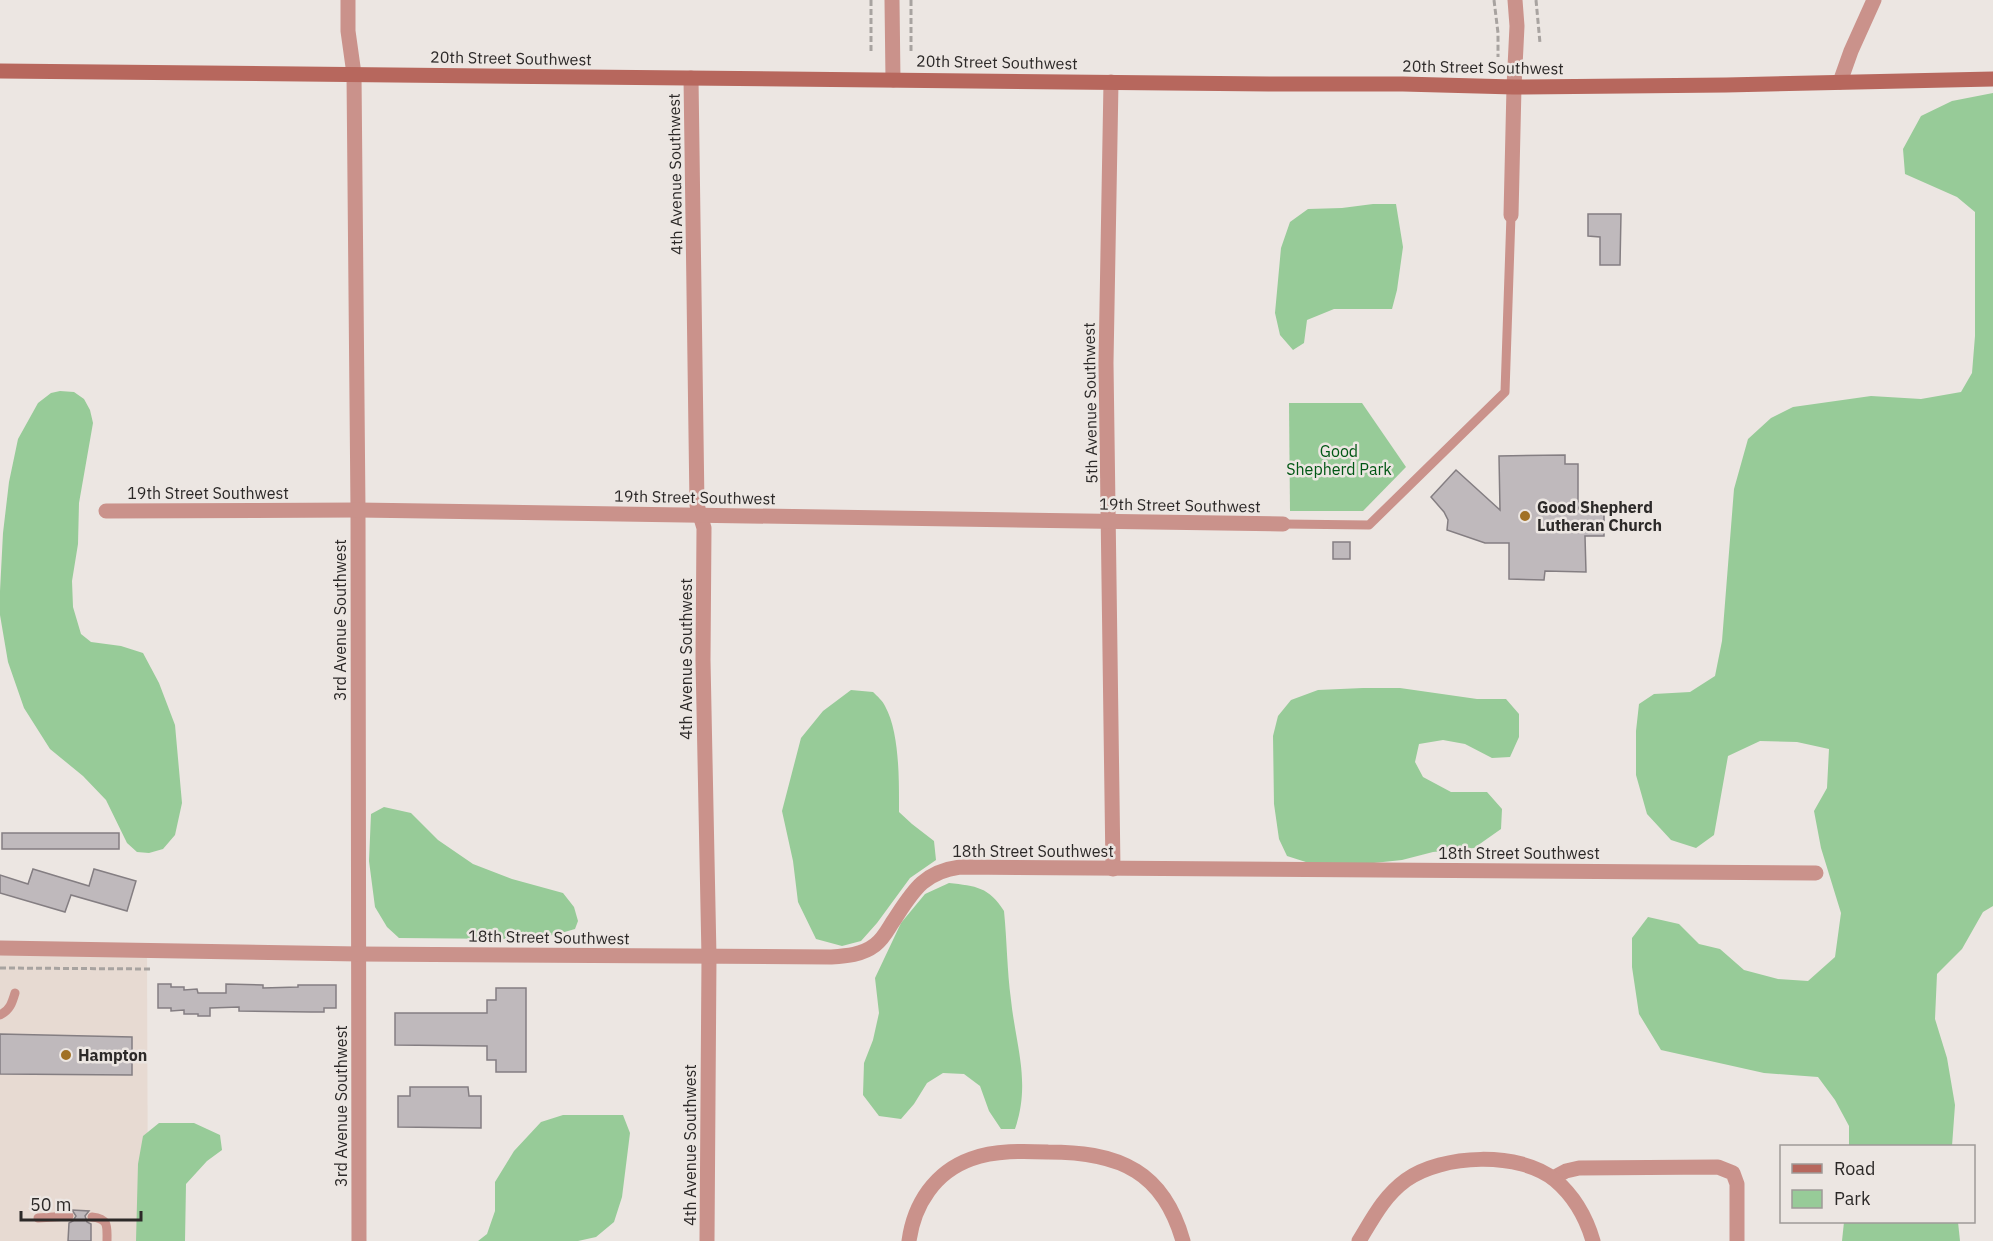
<svg xmlns="http://www.w3.org/2000/svg" width="1993" height="1241" font-family="'IBM Plex Sans',sans-serif">
  <style>
    .built { fill: #e7dad2 }
    .green { fill: #97cb98 }
    .building { fill: #bfb9bc; stroke: #847e82; stroke-width: 1.5 }
    .lines { fill: none; stroke-linecap: round; stroke-linejoin: round }
    .path { stroke: #a8a3a0; stroke-width: 3; stroke-dasharray: 6 3; stroke-linecap: butt }
    .lane { stroke: #ca928b; stroke-width: 9 }
    .street { stroke: #ca928b; stroke-width: 15 }
    .secondary { stroke: #b7675d; stroke-width: 15 }
    .poi-dot { fill: #a17125; stroke: #ece6e2; stroke-width: 2 }
    .labels { text-anchor: middle; stroke-width: 5; stroke-linejoin: round; paint-order: stroke }
    .street-label { font-size: 16px; fill: #2c2928; stroke: #ece6e2 }
    .park-label { font-size: 16px; fill: #005714; stroke: #ece6e2 }
    .poi-label { font-size: 16px; font-weight: bold; fill: #2c2928; stroke: #ece6e2; text-anchor: start }
  </style>
  <rect width="100%" height="100%" fill="#ece6e2"/>
  <path class="built" d="M0,948L147,950L148,1241H0Z"/>
  <g class="green">
    <path d="M1993,93V906L1983,912L1962,949L1937,974L1935,1019L1947,1058L1955,1105L1952,1146H1849V1126L1835,1100L1818,1077L1764,1073L1661,1050L1639,1014L1632,967V938L1648,917L1679,924L1699,944L1720,949L1744,970L1778,979L1808,981L1835,957L1841,913L1821,848L1814,811L1827,788L1829,749L1797,742L1760,741L1728,756L1714,835L1696,848L1671,840L1647,814L1636,775V731L1639,704L1654,694L1690,692L1715,676L1722,641L1734,489L1748,439L1771,418L1793,407L1871,396L1921,399L1961,392L1972,373L1975,336V212L1957,197L1905,174L1903,149L1921,116L1952,101Z"/>
    <path d="M1373,204H1396L1403,247L1397,290L1392,309H1334L1307,320L1304,343L1293,350L1280,335L1275,313L1281,248L1290,222L1308,209L1342,208Z"/>
    <path d="M60,391L74,392L84,399L90,410L93,423L79,503L78,544L72,581L73,607L81,634L91,642L121,646L143,653L159,683L175,725L182,803L175,835L163,849L149,853L137,852L127,843L106,800L83,776L50,749L24,708L8,662L0,615V591L3,533L9,482L18,439L38,403L51,393Z"/>
    <path d="M1289,403H1362L1406,467L1363,511H1290Z"/>
    <path d="M1363,688H1400L1477,699H1506L1519,714V737L1510,757L1492,758L1465,744L1443,740L1419,744L1415,762L1423,777L1451,792H1487L1502,809L1501,829L1474,848L1433,852L1402,860L1364,864L1309,863L1287,856L1279,839L1274,804L1273,736L1278,716L1291,700L1318,690Z"/>
    <path d="M851,690L873,692C877,696 883,701 885,706C900,733 899,782 899,812L912,824L934,841L936,860L910,878L877,923L861,941L842,946L816,939L798,902L793,861L782,811L801,738L823,711Z"/>
    <path d="M384,807L411,813L438,840L473,864L512,879L563,893L574,907L578,921L575,929L554,935L517,939L399,938L387,927L375,907L369,861L371,814Z"/>
    <path d="M949,883C976,886 989,887 1004,911C1007,941 1007,970 1011,1000C1016,1047 1031,1082 1015,1129H1001L989,1111L980,1086L964,1074L943,1073L927,1083L914,1104L901,1119L879,1116L863,1095L864,1063L873,1040L879,1013L875,978L901,923L925,894Z"/>
    <path d="M563,1115H623L630,1133L622,1197L614,1222L596,1237L578,1241H478L487,1234L495,1211V1182L514,1151L541,1122Z"/>
    <path d="M159,1123H194L220,1135L222,1150L207,1161L186,1184L185,1241H136L138,1164L143,1136Z"/>
    <path d="M1844,1222H1958L1960,1241H1842Z"/>
  </g>
  <g class="building">
    <path d="M1588,214H1621L1620,265H1600V237L1588,236Z"/>
    <path d="M1565,455V464H1578V511H1604V536H1585L1586,572L1545,571L1544,580L1509,579V543H1485L1447,530L1448,520L1444,512L1431,497L1456,470L1500,510L1499,456Z"/>
    <rect x="1333" y="542" width="17" height="17"/>
    <rect x="2" y="833" width="117" height="16"/>
    <path d="M33,869L89,886L94,869L136,881L127,911L71,895L65,912L0,893V875L28,884Z"/>
    <path d="M158,984H171V987H184V990L197,989L198,993H226V984L263,985V988L298,987V985H336V1008H324V1012H311L239,1011V1007L210,1008V1016H198V1014H184V1010L171,1011V1008H158Z"/>
    <path d="M496,988H526V1072H496V1060H487V1046L395,1045V1013H487V1000H496Z"/>
    <path d="M0,1034L132,1037V1075L0,1074Z"/>
    <path d="M410,1087H468L469,1096H481V1128L398,1127V1096H410Z"/>
    <path d="M72,1210L89,1211L85,1216L87,1222L91,1224V1241H68L69,1223L73,1221L76,1216Z"/>
  </g>
  <g class="lines">
    <g class="path">
      <path d="M871,0V51"/>
      <path d="M911,0V51"/>
      <path d="M1494,0L1498,33V57"/>
      <path d="M1536,0L1540,43"/>
      <path d="M0,968L152,969"/>
    </g>
    <g class="lane">
      <path d="M1283,524L1369,525L1505,392L1511,215"/>
      <path d="M0,1015C10,1010 12,1003 15,993"/>
      <path d="M92,1217C109,1219 107,1226 107,1241"/>
      <path d="M38,1218L69,1216"/>
    </g>
    <g class="street">
      <path d="M348,0V31L354,74L358,510L359,1241"/>
      <path d="M892,0L893,80"/>
      <path d="M691,78L697,505L704,528L703,660L709,957L707,1241"/>
      <path d="M1111,82L1106,363L1113,869"/>
      <path d="M1840,82L1851,51L1874,0"/>
      <path d="M1511,215L1514,87L1517,26L1515,0"/>
      <path d="M106,511L358,510L1283,524"/>
      <path d="M0,948L359,954L831,957C846,956 862,955 875,945C883,939 887,931 892,923C912,893 922,872 960,867L1816,873"/>
      <path d="M1553,1178L1566,1171L1579,1168L1718,1167L1733,1173L1737,1184V1241"/>
      <path d="M909,1241C914,1204 935,1172 971,1159C995,1150 1024,1151 1048,1152C1078,1152 1110,1155 1136,1171C1162,1187 1175,1213 1183,1241"/>
      <path d="M1359,1241C1373,1218 1384,1196 1406,1180C1442,1154 1520,1151 1555,1180C1574,1196 1586,1217 1593,1241"/>
    </g>
    <path class="secondary" d="M0,71L1269,84H1403L1514,87L1726,85L1993,79"/>
  </g>
  <g class="poi-dot">
    <circle cx="1525" cy="516" r="6"/>
    <circle cx="66" cy="1055" r="6"/>
  </g>
  <g class="labels">
    <g class="street-label">
      <text transform="translate(511 58) rotate(1)" y="6">20th Street Southwest</text>
      <text transform="translate(997 62) rotate(1)" y="6">20th Street Southwest</text>
      <text transform="translate(1483 67) rotate(1)" y="6">20th Street Southwest</text>
      <text transform="translate(675 174) rotate(-91)" y="6">4th Avenue Southwest</text>
      <text transform="translate(1090 403) rotate(-91)" y="6">5th Avenue Southwest</text>
      <text x="208" y="499">19th Street Southwest</text>
      <text transform="translate(695 497) rotate(1)" y="6">19th Street Southwest</text>
      <text transform="translate(1180 505) rotate(1)" y="6">19th Street Southwest</text>
      <text transform="translate(340 620) rotate(-90)" y="6">3rd Avenue Southwest</text>
      <text transform="translate(686 659) rotate(-90)" y="6">4th Avenue Southwest</text>
      <text x="1033" y="857">18th Street Southwest</text>
      <text x="1519" y="859">18th Street Southwest</text>
      <text transform="translate(549 937) rotate(1)" y="6">18th Street Southwest</text>
      <text transform="translate(341 1106) rotate(-90)" y="6">3rd Avenue Southwest</text>
      <text transform="translate(690 1145) rotate(-90)" y="6">4th Avenue Southwest</text>
    </g>
    <g class="park-label">
      <text x="1339" y="457">Good<tspan x="1339" dy="18">Shepherd Park</tspan></text>
    </g>
    <g class="poi-label">
      <text x="1537" y="513">Good Shepherd<tspan x="1537" dy="18">Lutheran Church</tspan></text>
      <text x="78" y="1061">Hampton</text>
    </g>
  </g>
  <rect x="1780" y="1145" width="195" height="78" fill="#ece6e2" stroke="#9f9a98" stroke-width="1.5"/>
  <rect x="1792" y="1164" width="30" height="9" fill="#b7675d" stroke="#9f9a98" stroke-width="1.5"/>
  <text x="1834" y="1175" font-size="18" fill="#2c2928">Road</text>
  <rect x="1792" y="1190" width="30" height="18" fill="#97cb98" stroke="#9f9a98" stroke-width="1.5"/>
  <text x="1834" y="1205" font-size="18" fill="#2c2928">Park</text>
  <path d="M21 1211v9h120v-9" fill="none" stroke="#2c2928" stroke-width="3"/>
  <text x="30" y="1211" font-size="18" fill="#2c2928" stroke="#ece6e2" stroke-width="4.5" paint-order="stroke">50 m</text>
</svg>
